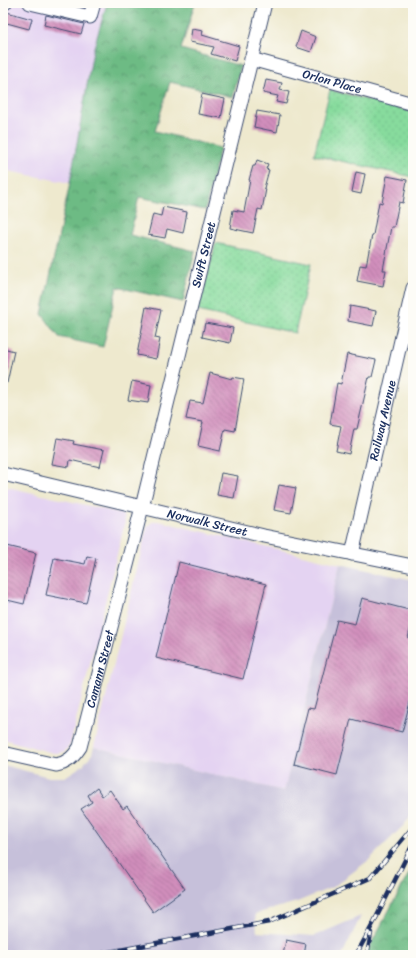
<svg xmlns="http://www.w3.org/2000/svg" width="416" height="958" font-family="Sriracha,sans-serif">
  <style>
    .built { fill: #e4d3f2 }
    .industrial { fill: #c6c0da }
    .grass { fill: url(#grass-dots); stroke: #51857e }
    .forest { fill: url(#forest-crowns); stroke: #447571 }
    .building { fill: url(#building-back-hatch) }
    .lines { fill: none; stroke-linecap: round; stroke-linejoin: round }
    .minor-casing { stroke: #3b4b6f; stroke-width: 15 }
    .minor { stroke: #fff; stroke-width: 13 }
    .rail-casing { stroke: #1b2f5e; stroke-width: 4.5 }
    .rail { stroke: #fdfcf7; stroke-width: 3; stroke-dasharray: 9; stroke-linecap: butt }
    .labels { text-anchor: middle; stroke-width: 3; stroke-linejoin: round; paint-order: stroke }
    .street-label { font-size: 12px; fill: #1b2f5e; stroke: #fdfcf7 }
  </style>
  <defs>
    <pattern id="grass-dots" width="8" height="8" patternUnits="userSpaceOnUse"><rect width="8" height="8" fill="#87db9d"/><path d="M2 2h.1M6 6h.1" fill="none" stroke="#74bc8a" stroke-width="1.8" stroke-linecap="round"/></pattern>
    <pattern id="forest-crowns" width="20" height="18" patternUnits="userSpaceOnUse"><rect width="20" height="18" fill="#6dbb84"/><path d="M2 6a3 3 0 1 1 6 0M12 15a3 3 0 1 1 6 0" fill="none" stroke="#59986f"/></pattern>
    <pattern id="building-back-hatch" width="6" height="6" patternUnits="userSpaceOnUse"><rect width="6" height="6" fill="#d18ebc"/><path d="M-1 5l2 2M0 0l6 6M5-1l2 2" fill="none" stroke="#a9749c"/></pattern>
  </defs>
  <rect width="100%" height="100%" fill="#fdfcf7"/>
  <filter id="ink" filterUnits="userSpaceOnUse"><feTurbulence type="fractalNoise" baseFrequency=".025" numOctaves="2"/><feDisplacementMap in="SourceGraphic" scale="8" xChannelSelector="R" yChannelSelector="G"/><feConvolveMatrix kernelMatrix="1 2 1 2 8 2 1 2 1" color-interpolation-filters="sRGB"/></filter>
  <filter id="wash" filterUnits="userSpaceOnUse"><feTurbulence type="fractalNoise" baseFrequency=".012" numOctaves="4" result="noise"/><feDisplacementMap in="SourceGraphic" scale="16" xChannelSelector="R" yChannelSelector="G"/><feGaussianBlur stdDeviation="0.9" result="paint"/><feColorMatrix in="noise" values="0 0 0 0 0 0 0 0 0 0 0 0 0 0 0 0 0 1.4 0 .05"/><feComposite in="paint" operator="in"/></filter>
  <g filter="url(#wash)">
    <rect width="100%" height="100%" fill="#eee9ce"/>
    <g class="built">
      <path d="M3,3H107L93,51L70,183L3,170Z"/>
      <path d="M3,486L120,513L124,516L125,522L70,745L65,751L59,753H53L3,739Z"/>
      <path d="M158,521L340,564L284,791L94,747L147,527L152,522Z"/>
    </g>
    <path class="industrial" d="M340,564L413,580V812L404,825L369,860L333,887L297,902L255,914L257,932L314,936L361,916L342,955H3V765L49,777H65L83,765L92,754L94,747L284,791Z"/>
    <g class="grass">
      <path d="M330,90L413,112V177L314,155Z"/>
      <path d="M216,243L311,264L295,333L198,311Z"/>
    </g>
    <g class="forest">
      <path d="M107,3H195L181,49L241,66L233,97L170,82L155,131L220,148L205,210L139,197L130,235L195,251L183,302L117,287L103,347L59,337L42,314L70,183L93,51Z"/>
      <path d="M413,866V955H365Z"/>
    </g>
    <g id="blocks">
      <g class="building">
        <path d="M3,11L32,19L29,29L3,22Z"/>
        <path d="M46,15L84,24L81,34L44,25Z"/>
        <path d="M192,29L203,31L202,35L239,46L235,61L211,54L214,47L190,42Z"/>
        <path d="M301,31L316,37L311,52L296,47Z"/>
        <path d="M266,80L282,83L280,90L289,92L286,104L276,102L278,96L263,93Z"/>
        <path d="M202,94L225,99L221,118L198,114Z"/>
        <path d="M257,111L280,115L277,132L254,127Z"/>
        <path d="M257,160L268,164L266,169L269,170L264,188L266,189L262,210L258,209L253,233L230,228L233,210L244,212L250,180H249L253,166H255Z"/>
        <path d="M356,172L365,174L361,194L352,192Z"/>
        <path d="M387,176L407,180L403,203L399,202L394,227H391L383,270H386L383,286L357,281L360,265L366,266L372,235H373L379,202L382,203Z"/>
        <path d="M163,207L187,212L183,233L167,229L165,238L148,235L153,214L161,216Z"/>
        <path d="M350,306L376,311L373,326L348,321Z"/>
        <path d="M146,307L161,310L155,338L160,339L156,359L137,355Z"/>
        <path d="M205,323L233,328L230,343L202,337Z"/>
        <path d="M3,348L14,351L7,383H3Z"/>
        <path d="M347,354L376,360L372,377H369L357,429H354L349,454L336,451L341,426L330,424L337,383L341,384Z"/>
        <path d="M210,373L232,379L233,377L244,379L235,431L225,429L220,451L198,446L203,422L186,419L190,401L203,403Z"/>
        <path d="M132,381L151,385L148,403L128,400Z"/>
        <path d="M57,438L74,441L73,444L104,450L100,467L70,460L69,467L52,464Z"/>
        <path d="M221,473L238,476L234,498L217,495Z"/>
        <path d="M279,485L296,488L291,513L274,510Z"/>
        <path d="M3,545L36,553L24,604L3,599Z"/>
        <path d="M87,556L96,558L86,603L46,595L54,558L85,564Z"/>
        <path d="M179,562L266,584L243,679L156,658Z"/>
        <path d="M362,598L413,611V618L408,638L413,639V691L402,732L351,719L337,775L294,764L308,708L314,709L337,620L355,624Z"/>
        <path d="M97,788L102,796L110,790L123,809L127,806L185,889L153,912L81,809L92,802L88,795Z"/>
        <path d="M286,940L306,944L304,955H283Z"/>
      </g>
    </g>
  </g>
  <g filter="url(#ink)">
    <use href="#blocks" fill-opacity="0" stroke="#3b4b6f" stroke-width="1"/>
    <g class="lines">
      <g class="minor-casing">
        <g id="minor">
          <path d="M3,3H5"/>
          <path d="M30,3L90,17L94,3"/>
          <path id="s1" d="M251,59L413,104"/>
          <path id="s2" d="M3,474L264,536L413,566"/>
          <path id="s3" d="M352,554L413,288"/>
          <path id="s4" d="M3,753L56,765C68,763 74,756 80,747L142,507L265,3"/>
        </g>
      </g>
      <use href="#minor" class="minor"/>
      <g class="rail-casing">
        <g id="rail">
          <path d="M93,955L269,922L370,878L413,827"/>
          <path d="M356,955L373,924L413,844"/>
          <path d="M367,955L371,933"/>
        </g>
      </g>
      <use href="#rail" class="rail"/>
    </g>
  </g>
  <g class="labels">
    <g class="street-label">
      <text dy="4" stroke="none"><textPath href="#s1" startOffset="84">Orlon Place</textPath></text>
      <text dy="4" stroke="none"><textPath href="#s4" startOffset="593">Swift Street</textPath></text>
      <text dy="4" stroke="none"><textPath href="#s3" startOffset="137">Railway Avenue</textPath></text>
      <text dy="4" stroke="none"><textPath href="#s2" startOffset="210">Norwalk Street</textPath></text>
      <text dy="4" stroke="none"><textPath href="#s4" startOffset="166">Camann Street</textPath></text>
    </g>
  </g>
  <rect width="416" height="958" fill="none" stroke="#fdfcf7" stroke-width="16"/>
</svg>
